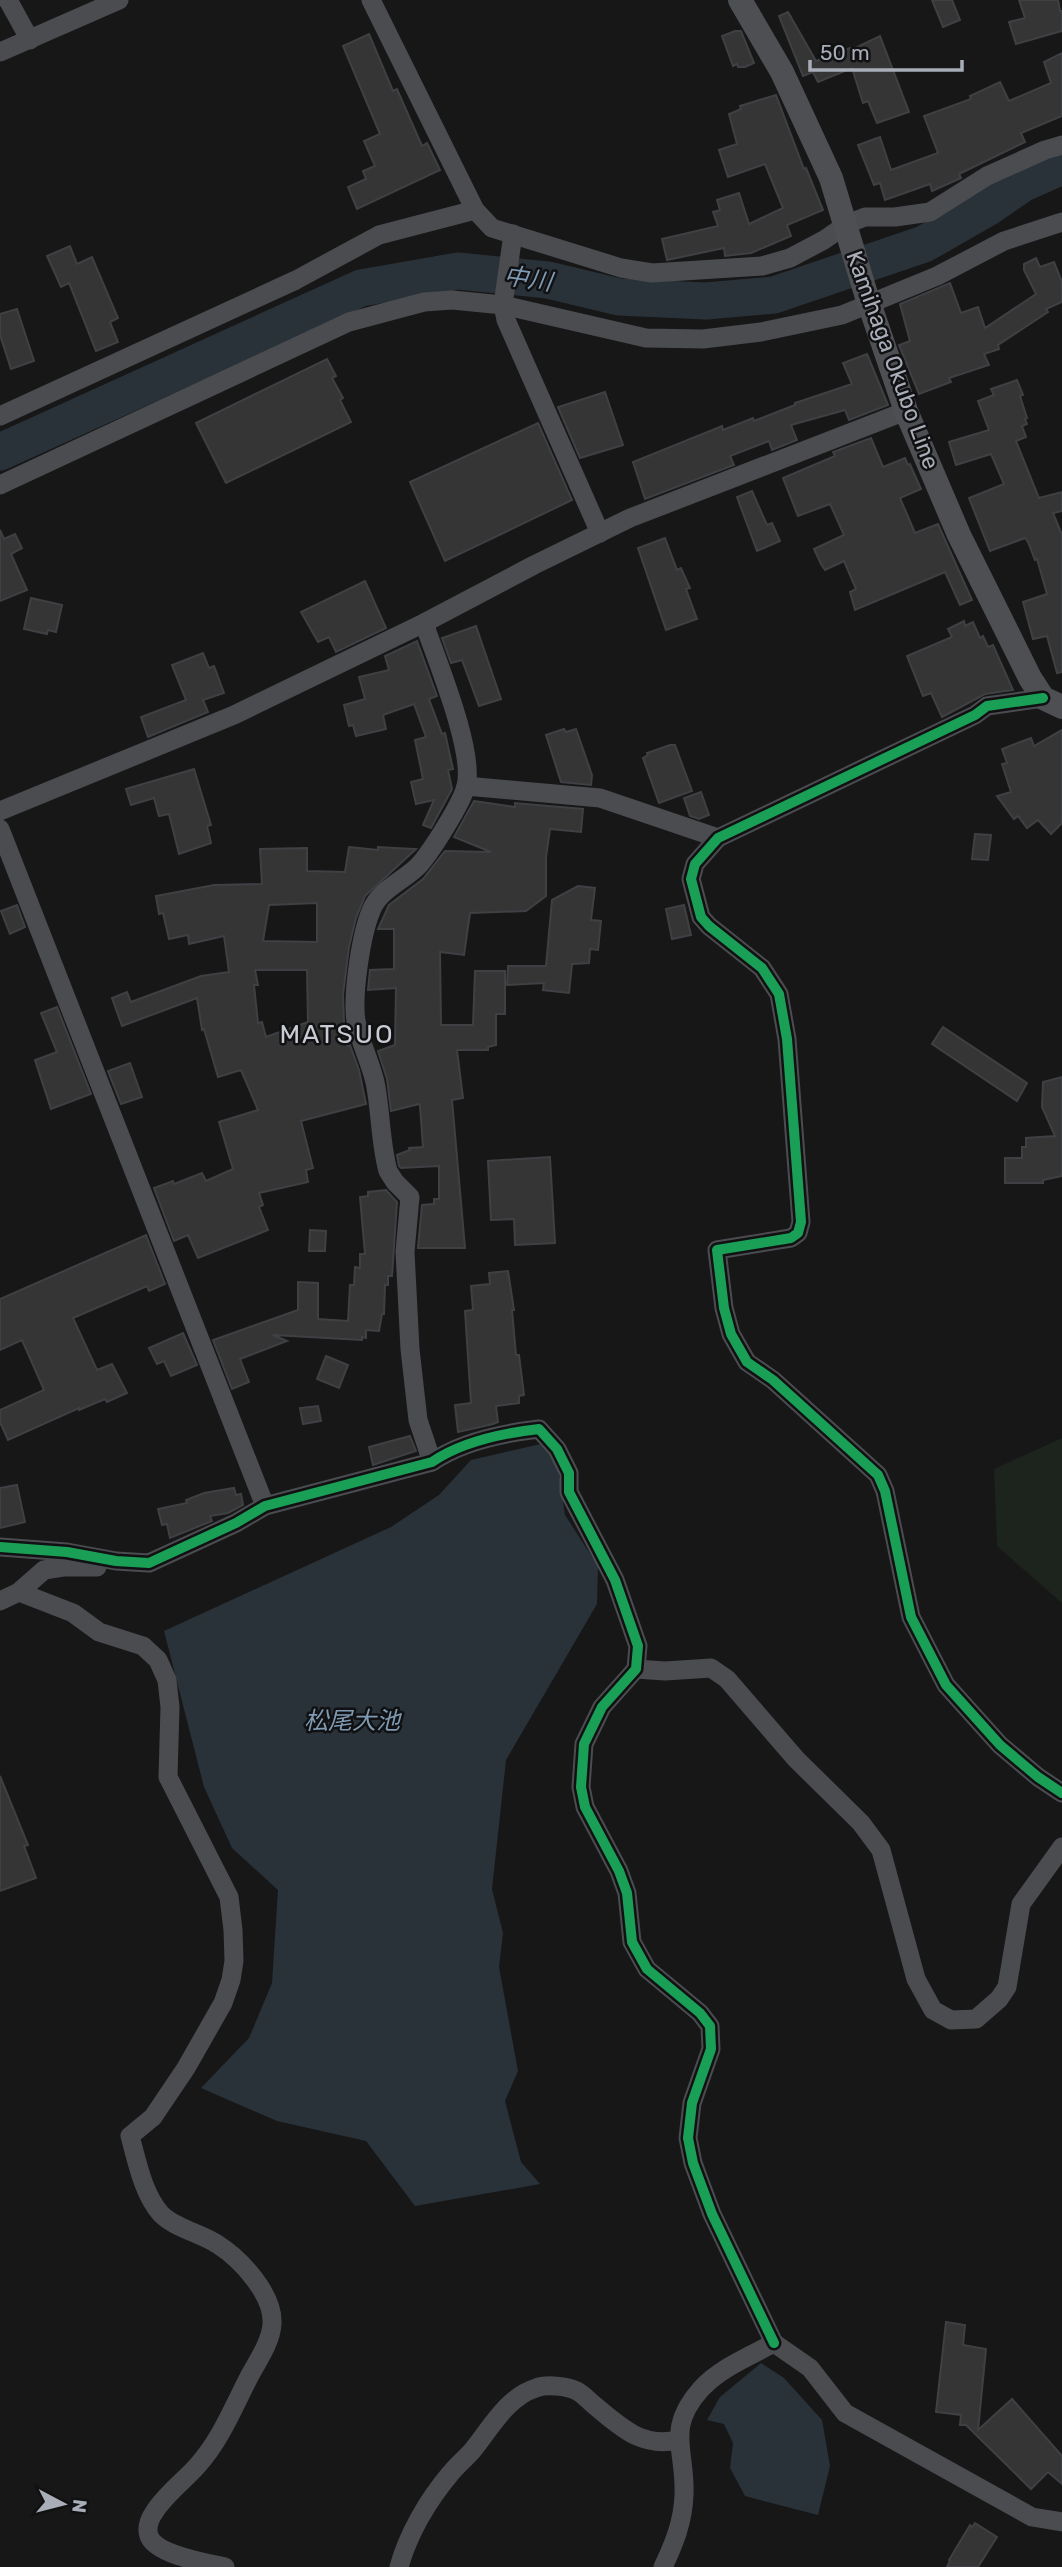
<svg xmlns="http://www.w3.org/2000/svg" width="1062" height="2567" font-family="Rubik,'Noto Sans JP',sans-serif">
  <style>
    .green { fill: #1d241e }
    .water { fill: #2a3239 }
    .lines { fill: none; stroke-linecap: round; stroke-linejoin: round }
    .river { stroke: #2a3239; stroke-width: 37 }
    .building { fill: #353536; stroke: #3f4043; stroke-width: 2; fill-rule: evenodd }
    .minor { stroke: #4b4c50; stroke-width: 19 }
    .major { stroke: #4d4f52; stroke-width: 24 }
    .cycleway-casing { stroke: #111113; stroke-width: 15 }
    .cycleway { stroke: #1a9f57; stroke-width: 10 }
    .labels { text-anchor: middle; stroke-width: 5; stroke-linejoin: round; paint-order: stroke }
    .street-label { font-size: 23px; fill: #a8adb8; stroke: #111113 }
    .water-label { font-size: 24px; font-style: italic; fill: #7f9bb3; stroke: #111113 }
    .quarter-label { font-size: 26px; letter-spacing: 2px; fill: #c9ccd4; stroke: #111113 }
  </style>
  <rect width="100%" height="100%" fill="#171717"/>
  <path class="green" d="M1062,1438V1603L997,1546L994,1469Z"/>
  <g class="water">
    <path d="M545,1443L557,1461L565,1515L598,1566L597,1604L506,1760L492,1889L503,1933L499,1967L518,2071L505,2101L521,2162L540,2184L415,2206L366,2141L277,2121L201,2088L249,2038L272,1983L278,1890L232,1848L204,1787L164,1631L391,1527L439,1495L471,1460Z"/>
    <path d="M761,2363L784,2378L822,2420L830,2466L818,2515L745,2496L730,2468L733,2443L724,2424L707,2420L720,2397Z"/>
  </g>
  <g class="lines">
    <path class="river" d="M0,452L361,288L458,271L548,280L619,297L706,301L774,295L924,244L987,208L1022,184L1062,166"/>
  </g>
  <g class="building">
    <path d="M932,0H952L960,20L943,27Z"/>
    <path d="M1019,0H1058L1060,11H1062V31L1016,44L1009,22L1025,18Z"/>
    <path d="M788,12L816,61L850,48L851,50L880,36L909,112L877,123L868,101L863,103L852,68L818,82L813,72L803,76L779,16Z"/>
    <path d="M735,31H741L754,63L745,67H738L737,64L733,66L722,36Z"/>
    <path d="M369,34L393,91L397,89L422,146L427,143L440,170L357,209L348,187L366,179L363,171L375,166L364,141L380,134L343,46Z"/>
    <path d="M1062,53V116L1021,133L1025,142L959,174L961,178L932,191L930,184L885,200L880,183L874,185L858,145L880,137L891,170L938,153L924,116L971,99L970,96L1000,82L1009,101L1051,83L1044,62Z"/>
    <path d="M776,95L804,169L806,168L823,210L787,225L791,236L751,253L725,256L724,248L667,260L662,239L718,226L713,212L720,210L717,200L739,193L749,224L783,208L765,164L728,177L719,150L737,144L729,114L741,109L740,106Z"/>
    <path d="M70,246L77,264L92,257L118,318L110,322L118,342L96,351L69,283L61,287L47,256Z"/>
    <path d="M1036,258L1040,267L1054,262L1062,282V302L1046,309L1048,312L998,345L999,349L984,354L989,365L949,378L951,382L919,394L899,345L910,341L900,304L950,283L961,313L978,307L985,328L1036,294L1024,270V264Z"/>
    <path d="M17,309L34,361L11,369L0,335V314Z"/>
    <path d="M867,354L888,405L849,420L845,410L791,425L797,440L772,450L769,441L730,456L734,465L645,499L633,462L722,426L723,430L753,418L754,421L795,405V403L852,384L843,363Z"/>
    <path d="M327,359L336,376L332,378L343,398L340,400L351,422L226,483L196,423Z"/>
    <path d="M1017,380L1023,395L1020,396L1027,418L1025,419L1027,424L1022,426L1026,437L1016,441L1039,498L1062,492V511L1053,513L1062,535V672L1057,673L1047,636L1033,639L1023,602L1047,594L1037,559L1035,560L1028,542L1025,538L990,551L969,498L1004,484L991,454L956,465L949,442L989,430L978,401L994,395L991,389Z"/>
    <path d="M605,392L623,445L580,458L558,407Z"/>
    <path d="M538,423L572,500L445,561L410,482Z"/>
    <path d="M871,438L883,467L905,458L908,465L910,464L921,489L900,498L915,533L938,524L972,600L960,605L945,572L855,610L850,592L856,589L844,561L825,570L821,564L814,549L844,535L830,504L798,516L783,478L835,456L833,452Z"/>
    <path d="M752,491L767,525L772,523L780,541L757,551L737,497Z"/>
    <path d="M0,530L4,539L15,534L22,548L11,554L27,590L0,601Z"/>
    <path d="M665,538L677,570L681,568L690,588L686,589L697,619L666,630L638,548Z"/>
    <path d="M365,581L386,628L336,652L329,637L318,642L301,612Z"/>
    <path d="M31,598L62,605L56,632L48,630L47,634L24,629Z"/>
    <path d="M964,621L965,626L973,622L980,638L983,636L988,647L993,645L1013,690L985,694L942,717L931,693L923,696L907,656L952,637L948,629Z"/>
    <path d="M476,626L501,699L479,706L462,660L451,663L442,638Z"/>
    <path d="M417,641L437,696L429,699L442,734L445,733L453,769L448,770L452,789L431,828L423,825L434,800L416,804L411,782L423,779L415,740L426,737L414,704L383,715L386,729L356,736L353,725L349,726L344,705L365,699L359,677L389,670L385,656Z"/>
    <path d="M203,653L209,668L214,666L224,693L203,700L208,712L148,737L141,717L186,700L172,665Z"/>
    <path d="M564,729L566,732L576,729L592,775L591,785L561,782L546,735Z"/>
    <path d="M1062,730V823L1051,834L1038,820L1027,828L1018,816L1014,819L997,796L1011,792L1002,764L1007,763L1002,749L1031,738L1034,746Z"/>
    <path d="M670,745H675L692,791L659,803L643,758L648,755L647,753Z"/>
    <path d="M194,769L211,825L207,826L211,843L179,854L169,814L159,816L154,798L131,805L126,789Z"/>
    <path d="M701,792L709,815L699,819L690,816L684,798Z"/>
    <path d="M474,801L515,807V803L583,809L581,832L550,829L546,857V896L526,911L470,913L464,955L440,952L441,1025H473L475,971H505V1014H496V1045L488,1047V1050H457L463,1098L452,1100L465,1248H418L422,1205L434,1204V1199H439V1166L401,1168L399,1166L397,1155L410,1150L409,1148L423,1147L420,1106L419,1104L391,1111L387,1079L378,1051L395,1045L396,988L368,990L370,970L394,969V929H378L389,905L423,879L445,851L491,852L454,837Z"/>
    <path d="M975,834L991,835L988,860L972,859Z"/>
    <path d="M349,847L378,850V847L416,849L365,896L356,918L349,947L343,995L344,1022L347,1046L350,1045L359,1070L366,1104L301,1121L313,1168L306,1170L308,1182L259,1193L263,1205L259,1207L268,1230L198,1258L188,1235L174,1241L154,1188L173,1181L174,1184L202,1173L206,1181L233,1169L219,1122L258,1110L241,1070L218,1077L204,1029L202,1030L197,998L122,1026L112,998L127,992L131,1002L201,976L229,972L224,936L189,944L188,935L169,939L163,913L159,914L156,896L214,885L262,884L260,849L307,848V871L345,872ZM317,903V942L263,941L269,905ZM255,970H307L308,1022L266,1037L262,1022L258,1023L254,985H258Z"/>
    <path d="M578,886L595,888L591,920L601,921L598,950L590,949L589,963L572,964L569,993L543,990L544,983L507,985L508,966H546L552,900Z"/>
    <path d="M17,905L25,927L10,934L1,911Z"/>
    <path d="M684,905L691,935L672,939L666,909Z"/>
    <path d="M57,1007L91,1094L51,1109L35,1060L57,1052L41,1013Z"/>
    <path d="M943,1027L1027,1083L1017,1101L932,1044Z"/>
    <path d="M130,1063L142,1097L121,1104L108,1071Z"/>
    <path d="M1062,1077V1176L1043,1180V1183H1005V1158H1022V1147H1026V1138L1055,1136L1042,1107L1043,1082Z"/>
    <path d="M550,1157L555,1243L515,1245L514,1219L491,1220L488,1161Z"/>
    <path d="M386,1190L397,1202L392,1276H388V1285H385L384,1314H382L379,1331L366,1330V1338L362,1337V1340L273,1335L287,1341L240,1359L249,1382L232,1389L213,1340L298,1310V1282L318,1283V1319L348,1321L350,1285H354L355,1267L360,1268V1254H365L360,1197L368,1196V1192Z"/>
    <path d="M310,1230L326,1231L325,1251H309Z"/>
    <path d="M146,1235L165,1284L149,1291L147,1286L73,1318L97,1370L112,1364L127,1393L107,1402L105,1399L79,1410V1408L8,1440L0,1422V1410L44,1390L22,1340L0,1350V1299Z"/>
    <path d="M508,1271L514,1310H512L516,1355H519L524,1395L519,1396V1403L496,1406L498,1422L493,1424L458,1432L455,1405L471,1403L465,1311L473,1310L471,1286L490,1284L489,1273Z"/>
    <path d="M183,1333L197,1365L171,1376L164,1361L157,1364L149,1348Z"/>
    <path d="M326,1356L348,1365L339,1388L317,1379Z"/>
    <path d="M318,1406L321,1421L303,1424L300,1408Z"/>
    <path d="M410,1436L416,1451L373,1465L369,1447Z"/>
    <path d="M17,1485L25,1522L0,1528V1488Z"/>
    <path d="M234,1488L236,1495L241,1494L243,1505L228,1513L210,1516L212,1521L170,1538L167,1524L162,1525L158,1509L187,1503L186,1500L204,1493Z"/>
    <path d="M0,1776L28,1845L24,1846L36,1878L0,1891Z"/>
    <path d="M946,2322L965,2325L963,2345L986,2349L978,2430L1012,2399L1062,2456V2484L1048,2472L1031,2489L966,2425H960L961,2415L936,2412Z"/>
    <path d="M975,2523L997,2537L978,2567H947L950,2561L949,2560L970,2525L972,2527Z"/>
  </g>
  <g class="lines">
    <g class="minor">
      <path d="M8,0L30,40"/>
      <path d="M371,0L475,210L492,228L621,268L652,273L762,266L790,258L824,240L847,224L865,217H895L930,212L987,176L1045,150L1062,145"/>
      <path d="M0,52L119,0"/>
      <path d="M513,234L503,305L506,320L600,533"/>
      <path d="M0,416L296,280L379,235L475,210"/>
      <path d="M0,485L349,322L424,302L452,300L503,305L646,338L703,339L761,332L842,315L937,276L1004,241L1062,222"/>
      <path d="M424,623C436,659 475,751 466,786C462,803 432,850 420,864C406,880 379,889 371,911C361,935 352,995 356,1021C360,1042 370,1061 375,1082C381,1111 380,1142 388,1171L395,1182L410,1197L405,1252L410,1349L418,1420L432,1462"/>
      <path d="M1043,698L987,706L975,715L718,838L695,864L691,879L701,917L709,926L762,968L779,994L787,1039L801,1222L798,1233L791,1238L717,1250L724,1308L731,1334L747,1362L773,1380L878,1475L885,1491L911,1617L946,1685L1000,1745L1038,1777L1062,1793"/>
      <path d="M466,786L600,798L718,838"/>
      <path d="M0,811L234,715L424,623L534,565L630,518L906,411"/>
      <path d="M0,829L265,1506"/>
      <path d="M0,1547L67,1552L116,1561L149,1563L236,1523L265,1506L432,1462C461,1442 504,1433 539,1429L557,1449L569,1473V1492L615,1580L638,1646L636,1669L602,1707L584,1744L581,1787L585,1807L619,1871L627,1893L632,1942L647,1969L700,2013L710,2026L711,2049L692,2103L688,2138L693,2163L712,2214L774,2343"/>
      <path d="M19,1592L73,1613L99,1632L143,1646L158,1660L167,1680L170,1707L168,1777L229,1897L233,1930L234,1961L231,1980L223,2003L186,2068L153,2117L130,2136C137,2161 143,2194 161,2214C173,2227 202,2234 217,2244C241,2259 274,2295 272,2324C271,2342 257,2362 249,2377C233,2408 221,2439 198,2465C185,2480 166,2494 155,2511C150,2518 146,2527 149,2536C156,2555 207,2563 225,2567"/>
      <path d="M0,1601L19,1592L44,1570L63,1567H97"/>
      <path d="M636,1669L665,1671L711,1668L727,1679L796,1759L861,1823L881,1850L916,1979L933,2010L951,2020L976,2019L999,1999L1007,1987L1021,1904L1062,1847"/>
      <path d="M399,2567C408,2534 428,2500 450,2474C457,2465 465,2459 472,2451C490,2429 507,2397 536,2388C546,2384 567,2386 577,2391C583,2394 589,2401 594,2405C621,2427 641,2448 678,2440"/>
      <path d="M663,2567C674,2544 683,2522 684,2495C686,2450 665,2429 701,2389C720,2368 750,2356 774,2343L810,2368L845,2413L1032,2517L1062,2522"/>
    </g>
    <path class="major" d="M740,0L782,72L831,178L866,294L906,411L959,535L1030,678L1043,698L1062,707"/>
    <g class="cycleway-casing">
      <g id="cycleway">
        <path d="M1043,698L987,706L975,715L718,838L695,864L691,879L701,917L709,926L762,968L779,994L787,1039L801,1222L798,1233L791,1238L717,1250L724,1308L731,1334L747,1362L773,1380L878,1475L885,1491L911,1617L946,1685L1000,1745L1038,1777L1062,1793"/>
        <path d="M0,1547L67,1552L116,1561L149,1563L236,1523L265,1506L432,1462C461,1442 504,1433 539,1429L557,1449L569,1473V1492L615,1580L638,1646L636,1669L602,1707L584,1744L581,1787L585,1807L619,1871L627,1893L632,1942L647,1969L700,2013L710,2026L711,2049L692,2103L688,2138L693,2163L712,2214L774,2343"/>
      </g>
    </g>
    <use href="#cycleway" class="cycleway"/>
  </g>
  <g class="labels">
    <g class="street-label">
      <text transform="translate(893 360) rotate(70)" y="8">Kamihaga Okubo Line</text>
    </g>
    <g class="water-label">
      <text transform="translate(528 279) rotate(8)" y="8">中川</text>
      <text x="352" y="1729">松尾大池</text>
    </g>
    <g class="quarter-label">
      <text x="337" y="1043">MATSUO</text>
    </g>
  </g>
  <g transform="translate(63 2504) rotate(97)" stroke="#111113" stroke-width="5" paint-order="stroke">
  <path d="M0-5L12 26L0 18L-12 26Z" fill="#a8adb8"/>
  <text y="-10" font-size="19" font-weight="bold" text-anchor="middle" fill="#a8adb8">N</text>
  </g>
  <path d="M810 60v10h152v-10" fill="none" stroke="#a8adb8" stroke-width="3.5"/>
  <text x="820" y="60" font-size="21" fill="#a8adb8" stroke="#111113" stroke-width="5" paint-order="stroke">50 m</text>
</svg>
